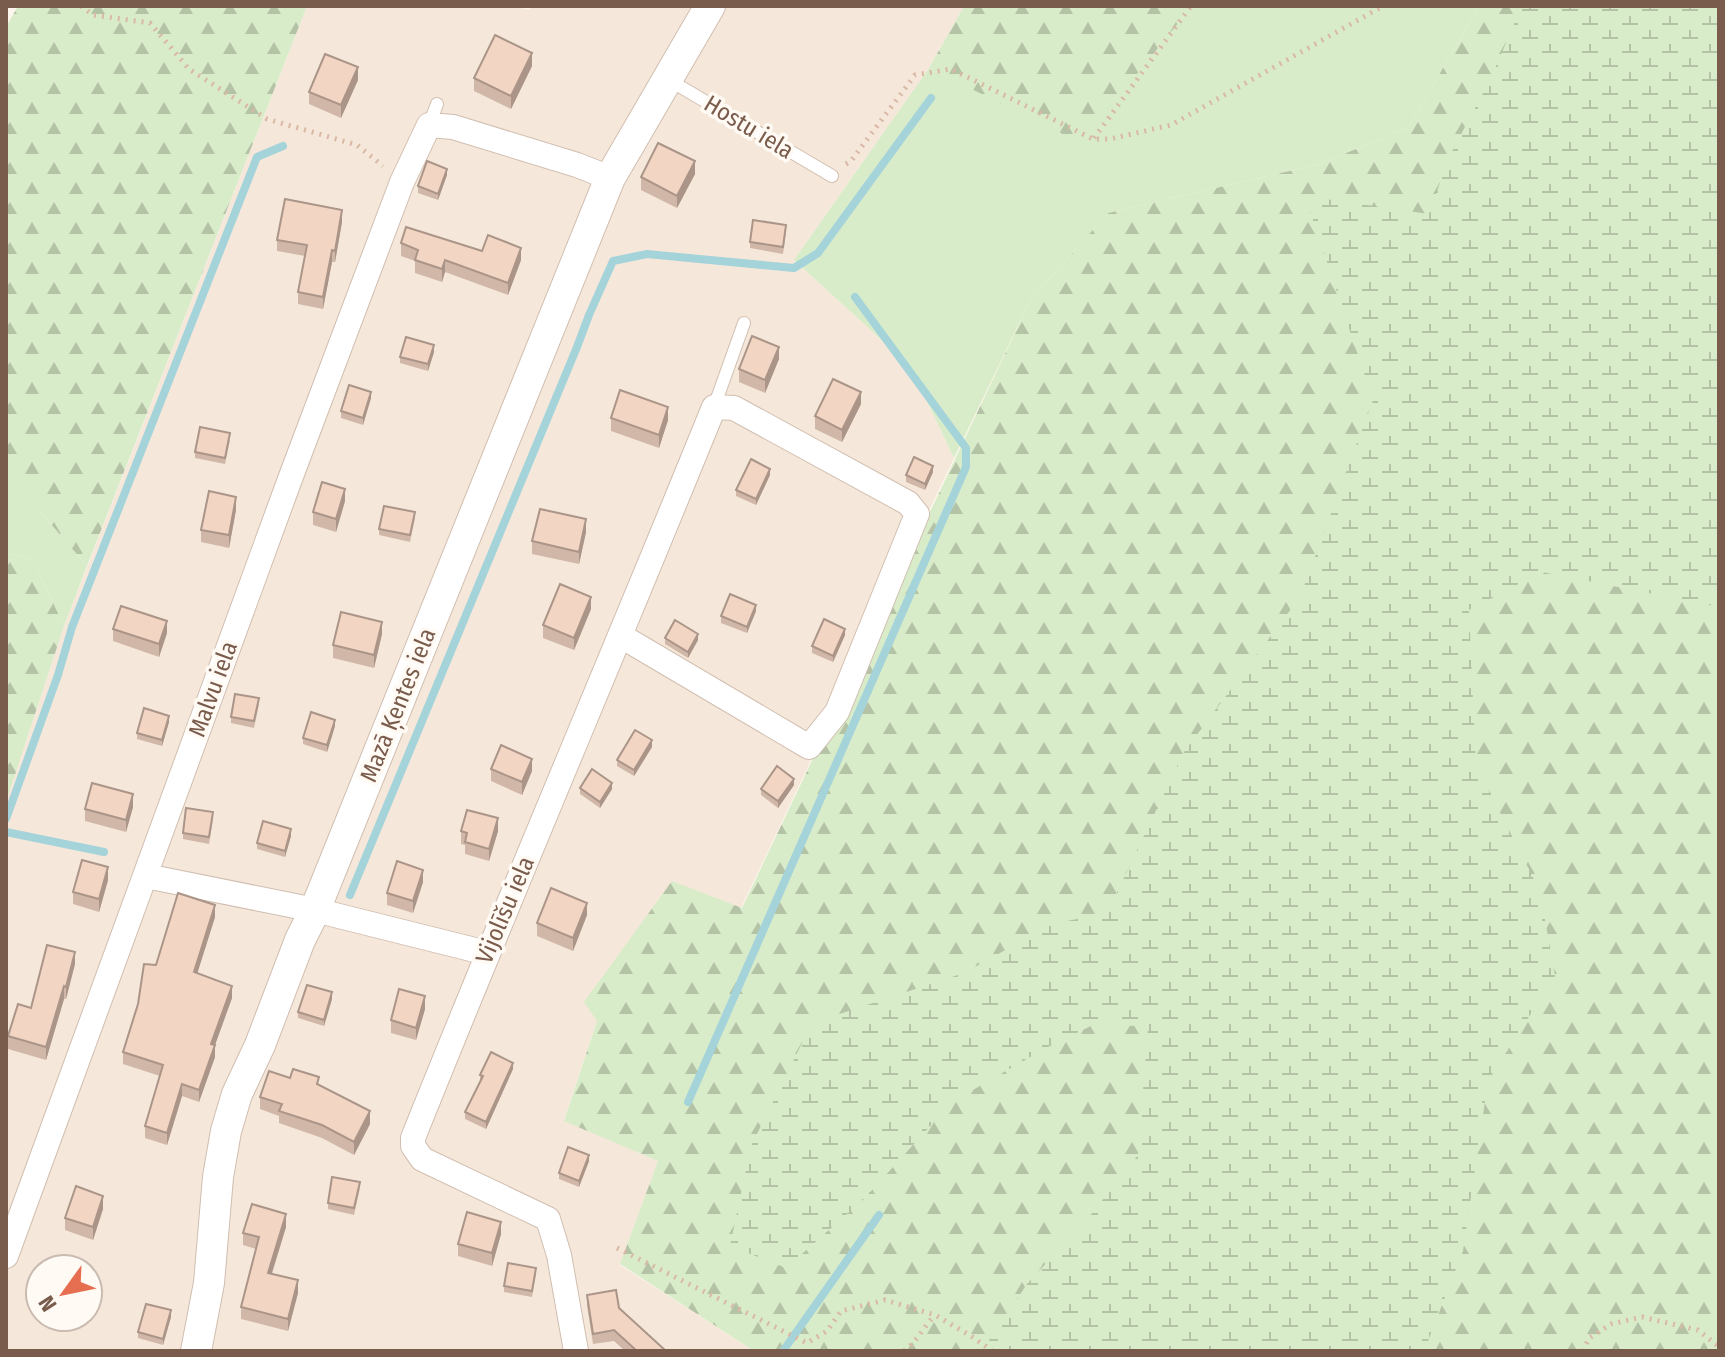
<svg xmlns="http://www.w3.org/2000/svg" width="1725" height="1357" font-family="'Fira Sans Condensed',sans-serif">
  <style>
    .residential { fill: #f5e8da; fill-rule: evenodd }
    .grass { fill: #d8ecc9 }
    .forest { fill: url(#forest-firs) }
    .wetland { fill: url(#wetland-marsh) }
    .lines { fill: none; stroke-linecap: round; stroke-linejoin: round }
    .stream { stroke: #a5d3da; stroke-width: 8 }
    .service-casing { stroke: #d1beb0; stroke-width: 14 }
    .minor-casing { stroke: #d1beb0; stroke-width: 26 }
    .tertiary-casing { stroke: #d1beb0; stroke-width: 32 }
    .path { stroke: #d9b8a5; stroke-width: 5; stroke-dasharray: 2 6; stroke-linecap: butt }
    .service { stroke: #fff; stroke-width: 12 }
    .minor { stroke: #fff; stroke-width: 24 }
    .tertiary { stroke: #fff; stroke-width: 30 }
    .wall { fill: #d1b7a8 }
    .shaded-wall { fill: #aa9588 }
    .building { fill: #f3d5c3; stroke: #aa9588; stroke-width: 2 }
    .labels { text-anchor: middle; stroke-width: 7; stroke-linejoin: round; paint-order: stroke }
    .street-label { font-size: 24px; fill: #7a5c4d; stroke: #fffaf3 }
  </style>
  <defs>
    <pattern id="forest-firs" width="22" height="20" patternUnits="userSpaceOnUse" patternTransform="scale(2)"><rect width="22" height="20" fill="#d8ecc9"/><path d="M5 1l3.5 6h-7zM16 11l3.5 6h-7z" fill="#b4c2a5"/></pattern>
    <pattern id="wetland-marsh" width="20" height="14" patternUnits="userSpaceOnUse" patternTransform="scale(2)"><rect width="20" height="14" fill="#d8ecc9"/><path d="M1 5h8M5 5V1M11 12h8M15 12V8" fill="none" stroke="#b4c2a5"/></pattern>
  </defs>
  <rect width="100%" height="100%" fill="#fdf6ec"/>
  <path class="residential" d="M307,6H511L529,10L532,6H964L929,68L794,260L910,366L954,458L741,908L597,1021L564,1120L658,1161L620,1265L754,1351H6V802L64,626ZM40,1269H88V1317H40Z"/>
  <g class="grass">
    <path d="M1192,6H1479L1408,128L1319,164L1108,213L1031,299L954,458L910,366L794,260L929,68L1081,142Z"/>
    <path d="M6,472L87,566L64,626L33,560L6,553Z"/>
  </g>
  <g class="forest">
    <path d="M18,6H307L87,566L6,472V27Z"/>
    <path d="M964,6H1192L1081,143L929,68Z"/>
    <path d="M1479,6H1719V1349L1717,1351H754L620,1264L658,1161L564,1121L597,1021L584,1002L672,881L742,908L1031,299L1108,213L1319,164L1408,128Z"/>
    <path d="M6,553L33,560L64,626L6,802Z"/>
  </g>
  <path class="wetland" d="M1530,6H1719V607L1542,572L1469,610L1476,765L1540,891L1555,976L1488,1081L1463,1251L1428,1341V1351H982L1027,1284L1089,1217L1138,1155L1148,1027L1097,1023L1046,1048L952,1102L863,1200L786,1268L730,1246L751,1146L812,1023L964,973L1052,924L1107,913L1184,752L1300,597L1373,400L1305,196L1429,214L1449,157L1491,78L1520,10Z"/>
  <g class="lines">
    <g class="stream">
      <path d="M6,819L58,675L72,627L257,157L283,146"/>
      <path d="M6,832L104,852"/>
      <path d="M350,895L577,347L589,315L613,261L647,254L794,268L818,253L931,98"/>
      <path d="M688,1102L966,467V448L855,297"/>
      <path d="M783,1351L879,1215"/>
    </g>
    <g class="service-casing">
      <g id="service">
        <path d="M669,80L832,176"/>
        <path d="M429,125L437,104"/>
        <path d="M714,407L744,323"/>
      </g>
    </g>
    <g class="minor-casing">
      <g id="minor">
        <path d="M146,876L315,910L487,953"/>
        <path d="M6,1256L290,479L402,182L429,125L453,127L577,165L610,178"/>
        <path d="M576,1351L559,1255L548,1219L422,1159L413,1146V1138C511,893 615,651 714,407L734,408L908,503L917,514L837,712L809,747L621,636"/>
      </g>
    </g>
    <g class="tertiary-casing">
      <path id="tertiary" d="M196,1351L209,1283L218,1177L226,1131L237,1094L260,1045L300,940L315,910L610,178L710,6"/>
    </g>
    <g class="path">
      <path d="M81,6L93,15L150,23L189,69L267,119L357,145L383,166"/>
      <path d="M1094,138L1191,6"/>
      <path d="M846,164L851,161L915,75L951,69L1093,139H1110L1171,125L1383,6"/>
      <path d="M617,1248L807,1343L827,1331L841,1311L885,1300L935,1315L971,1336L992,1351"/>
      <path d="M904,1351C917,1342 924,1326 935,1315"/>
      <path d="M1583,1351L1589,1338L1611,1324L1642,1317L1698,1330L1719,1347"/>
    </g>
    <use href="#service" class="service"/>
    <use href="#minor" class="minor"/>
    <use href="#tertiary" class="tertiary"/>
  </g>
  <g class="wall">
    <path d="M532,66L511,109L474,91V78Z"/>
    <path d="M358,80L341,118L309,104V92Z"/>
    <path d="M695,174L677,208L641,190V177Z"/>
    <path d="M447,175L438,200L418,193V186Z"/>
    <path d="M342,222L335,262H332L323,309L298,304V292L305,256L277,251V240Z"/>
    <path d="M786,232L783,254L750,248V242Z"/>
    <path d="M401,243L482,251L521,260L508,295L445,272L442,282L415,273V261L401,256Z"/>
    <path d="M434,352L428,371L400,363V357Z"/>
    <path d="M779,359L765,393L739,382V369Z"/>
    <path d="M371,398L363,425L341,418V411Z"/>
    <path d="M861,404L842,442L815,429V416Z"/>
    <path d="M611,418L668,420L659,448L611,431Z"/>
    <path d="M230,440L225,464L195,458V452Z"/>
    <path d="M933,472L925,490L906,482V475Z"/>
    <path d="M770,475L756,505L736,496V490Z"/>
    <path d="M345,501L336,532L313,525V512Z"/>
    <path d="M236,510L229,548L201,542V530Z"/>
    <path d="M415,518L410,542L379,535V529Z"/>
    <path d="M586,532L579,564L532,554V541Z"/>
    <path d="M591,609L574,650L543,638V625Z"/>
    <path d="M756,611L747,633L721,623V616Z"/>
    <path d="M113,629L167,633L159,657L113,641Z"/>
    <path d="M382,634L374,668L333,658V645Z"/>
    <path d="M845,635L833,662L812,653V646Z"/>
    <path d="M665,638L698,640L688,658L665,644Z"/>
    <path d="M259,704L254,728L231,723V717Z"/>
    <path d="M169,722L162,746L137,739V733Z"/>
    <path d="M335,726L327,752L303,744V738Z"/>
    <path d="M652,747L634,776L617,766V760Z"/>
    <path d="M491,769L532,771L522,795L491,781Z"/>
    <path d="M794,785L778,808L761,795V789Z"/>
    <path d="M580,788L612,789L600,808L580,794Z"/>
    <path d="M133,807L126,832L85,821V809Z"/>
    <path d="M213,819L209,844L183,839V833Z"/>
    <path d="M461,831H498L489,861L465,854V845L461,844Z"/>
    <path d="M291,836L285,857L257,849V843Z"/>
    <path d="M108,880L99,912L73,904V892Z"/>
    <path d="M423,882L413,913L387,905V893Z"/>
    <path d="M587,915L573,951L537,936V923Z"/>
    <path d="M215,917L197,973L232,998L215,1045V1057L199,1102L182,1096L167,1145L145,1138V1126L160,1076L123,1064V1052L156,965Z"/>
    <path d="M75,964L66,999H64L46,1060L8,1049V1036L31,1008Z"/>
    <path d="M332,999L324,1026L298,1018V1012Z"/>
    <path d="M425,1009L416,1040L391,1033V1020Z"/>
    <path d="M513,1069L486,1129L465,1119V1112L480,1081V1075Z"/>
    <path d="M290,1078L319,1085L370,1124L354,1155L322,1138L279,1123V1116L260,1109V1097Z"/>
    <path d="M589,1161L579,1187L559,1179V1173Z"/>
    <path d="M360,1188L354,1215L328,1209V1203Z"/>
    <path d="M103,1209L93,1240L65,1230V1218Z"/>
    <path d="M286,1227L272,1274L298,1293L288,1331L241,1319V1307L256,1249L243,1245V1233Z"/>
    <path d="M501,1234L492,1266L458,1256V1244Z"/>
    <path d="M536,1274L532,1297L504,1292V1286Z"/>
    <path d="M587,1295L619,1308L666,1351H625L614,1341L593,1344L587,1306Z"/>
    <path d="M171,1317L163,1345L138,1338V1332Z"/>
  </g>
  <g class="shaded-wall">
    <path d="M532,53V66L511,109V96Z"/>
    <path d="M358,67V80L341,118V105Z"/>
    <path d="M695,161V174L677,208V196Z"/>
    <path d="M447,169V175L438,200V194Z"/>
    <path d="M342,210V222L335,262V251Z"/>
    <path d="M521,248V260L508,295V283Z"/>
    <path d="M332,250V262L323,309V297Z"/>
    <path d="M445,260V272L442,282V269Z"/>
    <path d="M434,345V352L428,371V364Z"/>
    <path d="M779,347V359L765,393V380Z"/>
    <path d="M371,392V398L363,425V418Z"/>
    <path d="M861,392V404L842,442V430Z"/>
    <path d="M668,407V420L659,448V435Z"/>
    <path d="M933,466V472L925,490V484Z"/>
    <path d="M770,469V475L756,505V499Z"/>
    <path d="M345,489V501L336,532V519Z"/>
    <path d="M236,497V510L229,548V535Z"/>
    <path d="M586,519V532L579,564V552Z"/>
    <path d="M591,597V609L574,650V638Z"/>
    <path d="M756,605V611L747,633V627Z"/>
    <path d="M167,621V633L159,657V644Z"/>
    <path d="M382,622V634L374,668V655Z"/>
    <path d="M845,629V635L833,662V656Z"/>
    <path d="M698,634V640L688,658V652Z"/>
    <path d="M169,716V722L162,746V740Z"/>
    <path d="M335,720V726L327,752V745Z"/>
    <path d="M652,740V747L634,776V770Z"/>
    <path d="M532,759V771L522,795V782Z"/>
    <path d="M794,779V785L778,808V801Z"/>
    <path d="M612,783V789L600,808V802Z"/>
    <path d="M133,794V807L126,832V820Z"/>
    <path d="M498,818V831L489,861V849Z"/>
    <path d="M291,829V836L285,857V851Z"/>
    <path d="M108,867V880L99,912V899Z"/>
    <path d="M423,870V882L413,913V901Z"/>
    <path d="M587,903V915L573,951V938Z"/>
    <path d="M215,905V917L194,984V972Z"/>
    <path d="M75,952V964L66,999V987Z"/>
    <path d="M64,986V999L46,1060V1047Z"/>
    <path d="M232,986V998L211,1056V1044Z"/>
    <path d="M332,992V999L324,1026V1020Z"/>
    <path d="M425,996V1009L416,1040V1028Z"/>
    <path d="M215,1045V1057L199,1102V1090Z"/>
    <path d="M513,1063V1069L486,1129V1122Z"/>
    <path d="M182,1084V1096L167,1145V1133Z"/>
    <path d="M370,1111V1124L354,1155V1142Z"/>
    <path d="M589,1155V1161L579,1187V1181Z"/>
    <path d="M103,1196V1209L93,1240V1227Z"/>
    <path d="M286,1214V1227L268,1285V1273Z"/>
    <path d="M501,1222V1234L492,1266V1253Z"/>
    <path d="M298,1280V1293L288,1331V1319Z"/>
    <path d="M171,1310V1317L163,1345V1339Z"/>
  </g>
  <g class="building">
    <path d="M495,35L532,53L511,96L474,78Z"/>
    <path d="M325,54L358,67L341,105L309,92Z"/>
    <path d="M658,143L695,161L677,196L641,177Z"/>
    <path d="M427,161L447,169L438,194L418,186Z"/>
    <path d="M285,199L342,210L335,251L332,250L323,297L298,292L307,245L277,240Z"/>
    <path d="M753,220L786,225L783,247L750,242Z"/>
    <path d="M406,227L482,251L488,235L521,248L508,283L445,260L442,269L415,260L418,250L401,243Z"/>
    <path d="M752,336L779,347L765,380L739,369Z"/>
    <path d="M406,337L434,345L428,364L400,357Z"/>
    <path d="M833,379L861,392L842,430L815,416Z"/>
    <path d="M349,385L371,392L363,418L341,411Z"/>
    <path d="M620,390L668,407L659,435L611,418Z"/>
    <path d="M200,427L230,433L225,458L195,452Z"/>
    <path d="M914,457L933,466L925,484L906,475Z"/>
    <path d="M751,459L770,469L756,499L736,490Z"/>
    <path d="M322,482L345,489L336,519L313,512Z"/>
    <path d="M209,491L236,497L229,535L201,530Z"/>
    <path d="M384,506L415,512L410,535L379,529Z"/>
    <path d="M540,509L586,519L579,552L532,541Z"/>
    <path d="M560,584L591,597L574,638L543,625Z"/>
    <path d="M730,594L756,605L747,627L721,616Z"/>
    <path d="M121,606L167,621L159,644L113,629Z"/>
    <path d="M341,612L382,622L374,655L333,645Z"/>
    <path d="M824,619L845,629L833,656L812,646Z"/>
    <path d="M675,620L698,634L688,652L665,638Z"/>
    <path d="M235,694L259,698L254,721L231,717Z"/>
    <path d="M144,708L169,716L162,740L137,733Z"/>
    <path d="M311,712L335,720L327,745L303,738Z"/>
    <path d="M635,730L652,740L634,770L617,760Z"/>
    <path d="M501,745L532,759L522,782L491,769Z"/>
    <path d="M777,766L794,779L778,801L761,789Z"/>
    <path d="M592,769L612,783L600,802L580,788Z"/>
    <path d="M92,783L133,794L126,820L85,809Z"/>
    <path d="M186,808L213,812L209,837L183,833Z"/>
    <path d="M467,810L498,818L489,849L465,842L467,833L461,831Z"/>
    <path d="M263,821L291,829L285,851L257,843Z"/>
    <path d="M82,860L108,867L99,899L73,892Z"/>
    <path d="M397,861L423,870L413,901L387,893Z"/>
    <path d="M551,888L587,903L573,938L537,923Z"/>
    <path d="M178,893L215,905L194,972L232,986L211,1044L215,1045L199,1090L182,1084L167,1133L145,1126L163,1065L123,1052L138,1004L144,964L156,965Z"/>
    <path d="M47,945L75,952L66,987L64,986L46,1047L8,1036L18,1004L31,1008Z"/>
    <path d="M307,985L332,992L324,1020L298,1012Z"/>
    <path d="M399,989L425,996L416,1028L391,1020Z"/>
    <path d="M491,1052L513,1063L486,1122L465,1112L483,1076L480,1075Z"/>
    <path d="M293,1069L319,1077L317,1084L370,1111L354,1142L322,1125L279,1111L282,1104L260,1097L269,1071L290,1078Z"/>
    <path d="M568,1147L589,1155L579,1181L559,1173Z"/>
    <path d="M332,1177L360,1182L354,1208L328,1203Z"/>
    <path d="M76,1186L103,1196L93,1227L65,1218Z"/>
    <path d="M252,1204L286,1214L268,1273L298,1280L288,1319L241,1307L259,1237L243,1233Z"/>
    <path d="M467,1212L501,1222L492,1253L458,1244Z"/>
    <path d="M508,1263L536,1268L532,1291L504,1286Z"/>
    <path d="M616,1290L619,1308L666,1351H637L614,1330L593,1334L587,1295Z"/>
    <path d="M146,1304L171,1310L163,1339L138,1332Z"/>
  </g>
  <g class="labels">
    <g class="street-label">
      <text transform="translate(749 127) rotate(31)" y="8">Hostu iela</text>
      <text transform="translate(213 689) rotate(-70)" y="8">Malvu iela</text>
      <text transform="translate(398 705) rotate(-68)" y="8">Mazā Ķentes iela</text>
      <text transform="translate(505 910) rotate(-67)" y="8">Vijolīšu iela</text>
    </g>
  </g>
  <rect width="1725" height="1357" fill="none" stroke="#7a5c4d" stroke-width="16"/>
  <g transform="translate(64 1293) rotate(237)"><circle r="38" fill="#fffaf3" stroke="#cabbb1" stroke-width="2"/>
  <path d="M0-6L14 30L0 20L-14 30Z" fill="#e76f51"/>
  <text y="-12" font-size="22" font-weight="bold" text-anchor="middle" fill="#7a5c4d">N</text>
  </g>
</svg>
